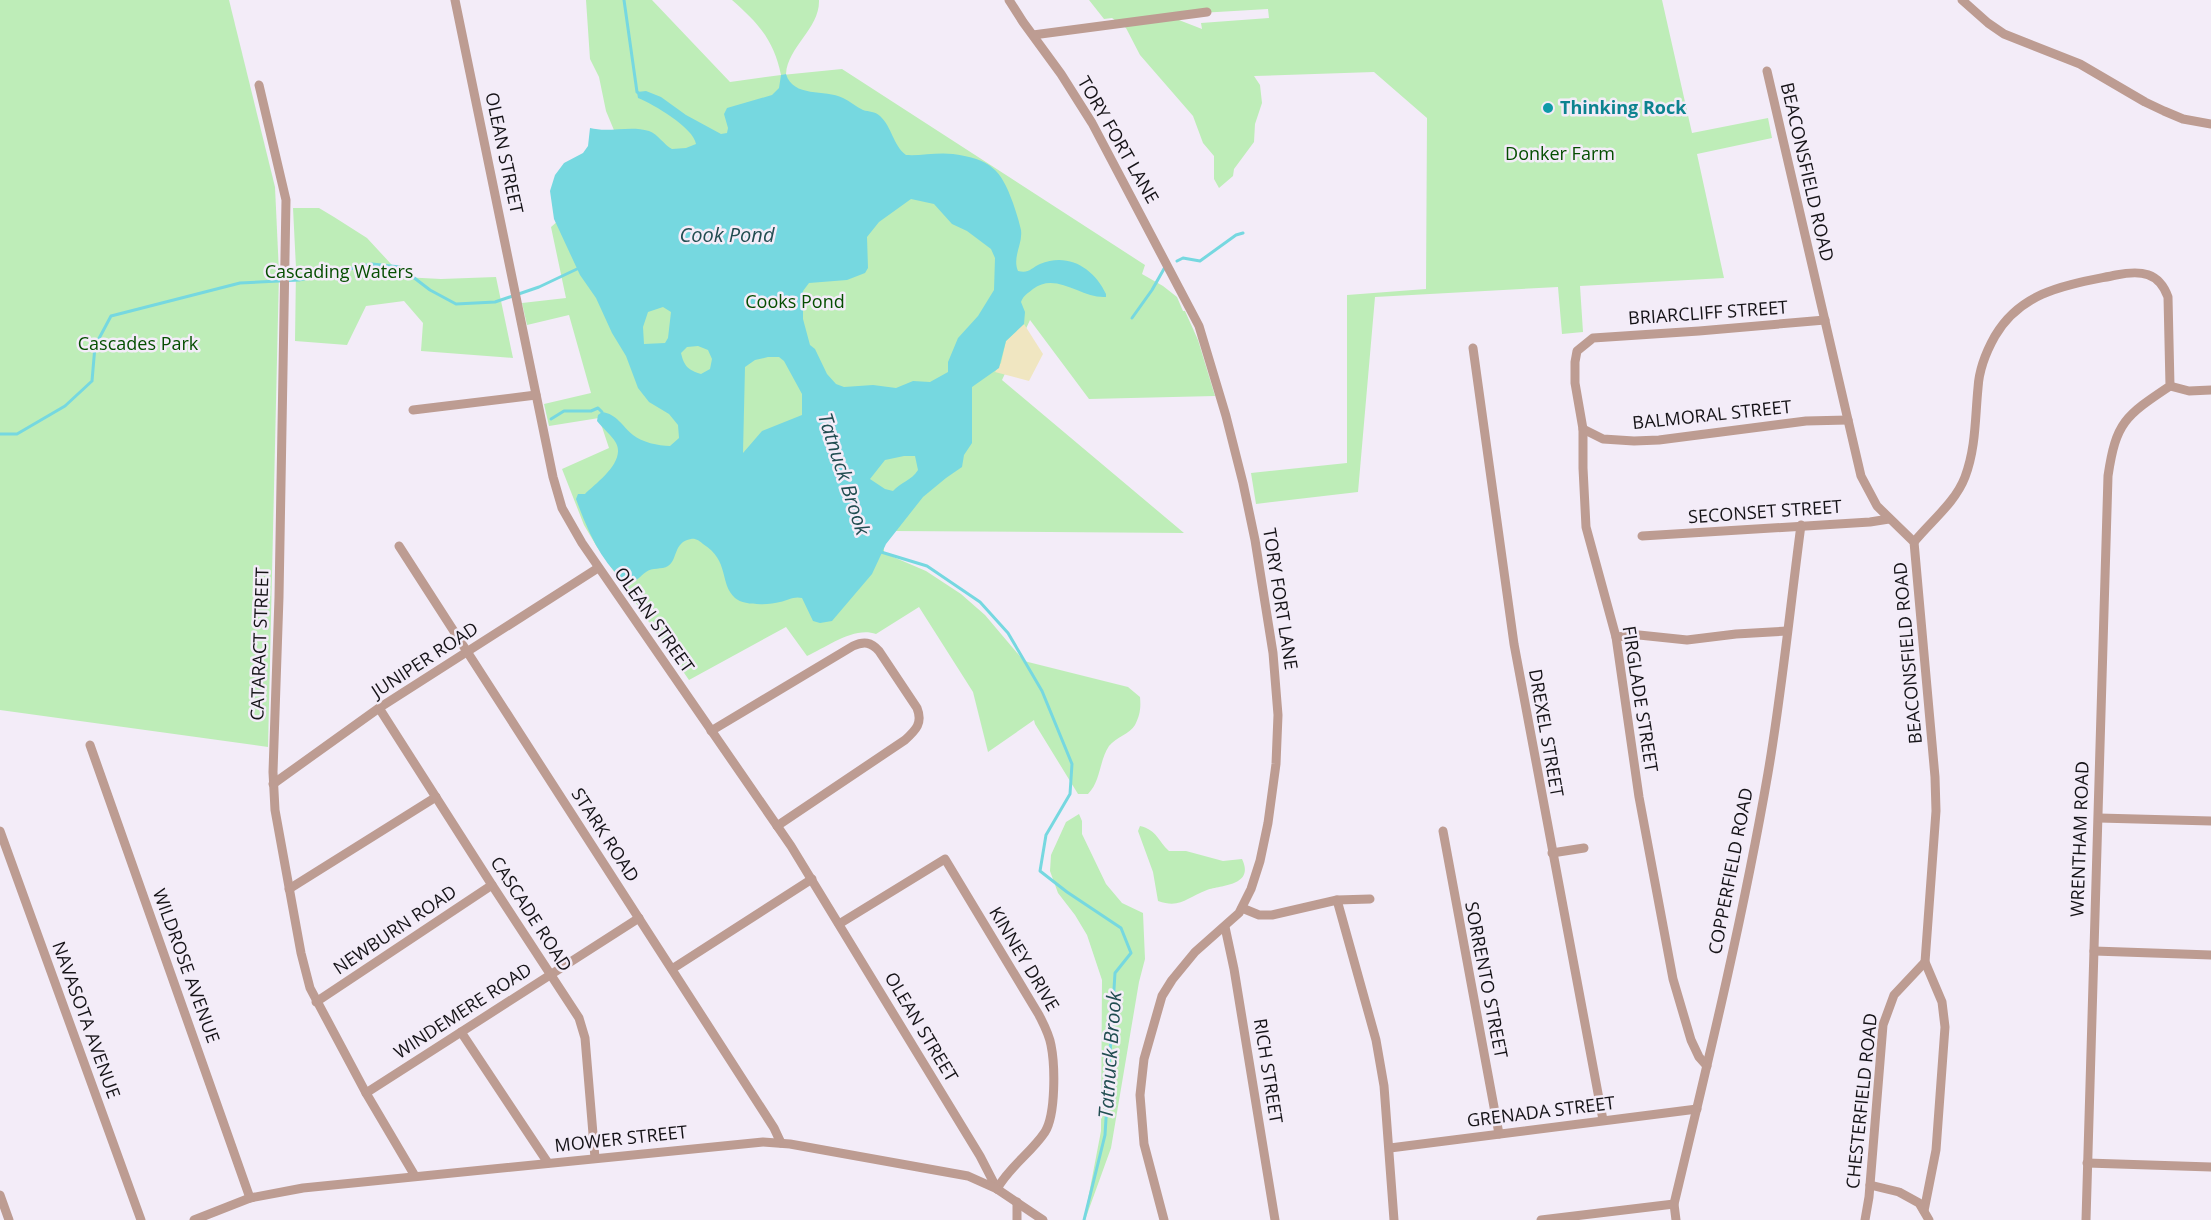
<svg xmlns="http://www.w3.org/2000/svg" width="2211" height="1220" font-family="'Open Sans',sans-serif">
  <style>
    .green { fill: #beedb8; fill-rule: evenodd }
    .sand { fill: #f0e6c1 }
    .water { fill: #76d8e0; fill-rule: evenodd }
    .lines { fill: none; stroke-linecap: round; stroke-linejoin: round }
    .stream { stroke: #76d8e0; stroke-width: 3 }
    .minor { stroke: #bd9c92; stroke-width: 9 }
    .culture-dot { fill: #0f9aa8; stroke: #f3ecf8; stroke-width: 2 }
    .labels { text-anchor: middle; stroke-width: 5; stroke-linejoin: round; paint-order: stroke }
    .culture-label { font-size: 18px; font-weight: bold; fill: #0d838f; stroke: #f3ecf8; text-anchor: start }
    .street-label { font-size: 18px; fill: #151317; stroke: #f3ecf8 }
    .park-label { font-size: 18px; fill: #054e01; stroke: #f3ecf8 }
    .water-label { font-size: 20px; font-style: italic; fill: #214d51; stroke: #f3ecf8 }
  </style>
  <rect width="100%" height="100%" fill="#f3ecf8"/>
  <g class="green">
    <path d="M0,0H229L275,187L279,273L268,747L0,710Z"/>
    <path d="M586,0H652L730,82L781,75C774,40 758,23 732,0H819C820,29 788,46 786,74L782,75L842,69L1145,265L1142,274L1163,286L1177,297L1183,311H1185L1198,340L1215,396L1089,399L1030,320L1002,380L1184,533L892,531L884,544V553L926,571L961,594L985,615L1024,661L1128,687L1140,697C1141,708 1140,715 1135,725C1130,734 1116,737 1109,746C1099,761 1101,781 1088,794H1078L1035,724L1034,720L988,752L973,692L919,607L876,634C854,626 827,647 807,656L786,627L689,680L597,547L584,525L562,469L609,448L599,418L549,426L544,404L591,393L569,315L527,325L522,303L566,298L551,227L591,192L616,135L606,111L599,77L590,59Z"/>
    <path d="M1089,0H1662L1692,133L1768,118L1772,138L1697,154L1724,278L1580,286L1583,332L1562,334L1558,287L1375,297L1358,492L1256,504L1251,473L1347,463V295L1426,289L1427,118L1374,72L1254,76L1260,85L1262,103L1255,124L1254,142L1234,169L1233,176L1219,188L1214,179V156L1203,143L1193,116L1140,55L1126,28L1112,18L1104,19ZM1268,9L1269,18L1201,23L1202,29L1166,15Z"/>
    <path d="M293,208H319L334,217L367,238L403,277L441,279L496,277L513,358L421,351L423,323L404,301L366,306L347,345L295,341L296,268Z"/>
    <path d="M1079,814L1082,821V834L1106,884L1122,903L1143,913L1145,959L1139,982L1111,1148L1085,1220H1084L1101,1131L1102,980L1087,935L1075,915L1058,893L1050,871L1051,855L1066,822Z"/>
    <path d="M1140,826C1157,830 1158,841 1169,851H1186L1223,861L1242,859C1255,886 1221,885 1207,890C1187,897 1181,909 1158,901L1153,872L1138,831Z"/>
  </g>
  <path class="sand" d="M1024,324L1043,354L1029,381L995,372L1001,363L1006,341Z"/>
  <path class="water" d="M786,74C793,98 825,89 843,98C850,101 856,107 863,110C869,112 875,111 880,116C892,127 893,145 906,155C921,156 937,152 953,154C990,159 1001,169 1013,203C1016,212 1019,221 1021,230C1023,244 1012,257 1018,271C1029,274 1031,268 1040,264C1068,252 1094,268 1106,294V297C1082,299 1056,271 1033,289C1028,293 1023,296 1021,302L1025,312L1024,324L1006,341L999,368L972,387V443L964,455L962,467L946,478L923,497L886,544L872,574L832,621L820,623L813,621L802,598C794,596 788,600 780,602C769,605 744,606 735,598C719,583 730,561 703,544C700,541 695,538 691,539C673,542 678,560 668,566C662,570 652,567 646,572C639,577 638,581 627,583C601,563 587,529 576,499L578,494H585C596,483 626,462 616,443C611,434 603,429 597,421L598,415L602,412C617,414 622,426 633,435C642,442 658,446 670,446L679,438L678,425L669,414L649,402L638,388L626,356L612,333L596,298L580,275L554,219L550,191L555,175L564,163L583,153L588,146L590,128C609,133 630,125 649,131C658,134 664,145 672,149L686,148L696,144C694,128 653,104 638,98L637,92L646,91L661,97L686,115L721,134L727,133L728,128L724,114L727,108L772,95L779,88L781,75ZM911,199L934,204L952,224L967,231L991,249L995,258L994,290L978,316L958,338L948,362V372L930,382L913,381L896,388L873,385L844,387L836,384L827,374L815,349L810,345L803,319V291L809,283L847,280L865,273L868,268L867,237L879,222ZM663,307L671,312L668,338L665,343L644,344L643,327L648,312ZM698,346L708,350L712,359L710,369L701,374C688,370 684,366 681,353L687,347ZM768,357H779L784,361L802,394V415L762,431L743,453L745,367L755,360ZM904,456H915L918,470C911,481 901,482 893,491L885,489L870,479L885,460Z"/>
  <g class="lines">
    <g class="stream">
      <path d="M624,0L637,92L640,94"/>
      <path d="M1177,261L1183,258L1200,261L1236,235L1243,233"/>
      <path d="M1132,318L1152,290L1165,267"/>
      <path d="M551,419L564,411H591L598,408L602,412"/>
      <path d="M0,434H17L65,406L92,381L95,346L111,316L240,283L299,280L372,264L400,267L430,290L456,304L495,302L539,287L577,269"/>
      <path d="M881,552L927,566L980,602L1008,633L1042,691L1072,764L1070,794L1046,835L1040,871L1067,892L1121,928L1131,953L1115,973L1105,1135L1084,1220"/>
    </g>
    <g class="minor">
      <path d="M455,0L553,477L562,508L582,543L791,846L980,1156L997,1189"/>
      <path d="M1009,0L1023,22L1061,74L1092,123L1199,326L1226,416L1243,483L1255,540L1273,653L1278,715L1276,764L1268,823L1260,861L1251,889L1239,913L1195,952L1172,980L1162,996L1144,1059L1140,1095L1144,1144L1164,1220"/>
      <path d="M1962,0L1988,23L2004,34L2080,64L2145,102L2164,111L2183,119L2211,124"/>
      <path d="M1033,35L1207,12"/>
      <path d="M1767,71L1861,476L1877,506L1914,542L1935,777L1936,811L1925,962L1942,1002L1945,1027L1936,1150L1924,1211"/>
      <path d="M259,85L286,200L279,597L273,772L275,810L301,953L310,988L366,1093L415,1176"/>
      <path d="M1473,348L1514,644L1603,1120"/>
      <path d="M2170,386L2189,391L2211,390"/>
      <path d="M413,410L536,395"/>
      <path d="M1583,429L1603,439L1634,441L1659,440L1806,421L1848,420"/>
      <path d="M1642,536L1870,522L1889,519"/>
      <path d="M1914,542C1931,521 1955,503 1965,477C1976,448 1975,418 1978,388C1979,369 1986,352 1995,336C2022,290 2068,285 2116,275C2141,270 2159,272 2168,297L2170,386C2125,416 2116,422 2108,476L2086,1220"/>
      <path d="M399,546L774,1128L781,1143"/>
      <path d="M1616,637L1639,635L1687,640L1736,634L1787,631"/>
      <path d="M379,708L492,885L579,1018L585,1038L595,1158"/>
      <path d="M711,731L853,646C864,641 871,642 879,651L917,708C923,723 916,730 905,740L777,826"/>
      <path d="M90,745L250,1198"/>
      <path d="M273,784L379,708L598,568"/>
      <path d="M2099,818L2211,821"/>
      <path d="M0,831L141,1220"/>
      <path d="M1443,831L1499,1134"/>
      <path d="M1552,853L1584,848"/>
      <path d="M289,889L436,797"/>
      <path d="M1337,900L1376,1040L1384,1086L1394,1220"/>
      <path d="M1242,908L1259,915H1272L1337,900L1370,899"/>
      <path d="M839,924L945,859L1039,1015C1044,1025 1049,1034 1051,1045C1055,1065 1056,1114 1045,1132C1031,1153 1009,1167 997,1189"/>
      <path d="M1225,927L1234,969L1275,1220"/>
      <path d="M2094,951L2211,955"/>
      <path d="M672,969L812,879"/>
      <path d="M316,1002L492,885"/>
      <path d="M461,1032L548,1163"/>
      <path d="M1707,1066L1699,1057L1691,1040L1673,979L1639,797L1616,637L1586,527L1583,468V429L1575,383V362L1577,351L1593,338L1699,331L1825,320"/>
      <path d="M366,1093L639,918"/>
      <path d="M1390,1148L1697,1109"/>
      <path d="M2087,1163L2211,1167"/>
      <path d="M1870,1185L1899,1192L1919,1203L1929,1220"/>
      <path d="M0,1195L9,1220"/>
      <path d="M194,1220L250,1198L303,1188L763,1142L790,1144L968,1176L997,1189L1043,1220"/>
      <path d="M1017,1220V1202"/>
      <path d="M1541,1220L1674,1204"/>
      <path d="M1676,1220L1674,1204C1708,1062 1743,918 1768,773C1782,691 1790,608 1801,525"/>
      <path d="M1865,1220L1869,1197L1883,1025L1894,995L1925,962"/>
    </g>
  </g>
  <circle class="culture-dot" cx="1548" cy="108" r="6"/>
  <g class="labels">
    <g class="culture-label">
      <text x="1560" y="114">Thinking Rock</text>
    </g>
    <g class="street-label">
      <text transform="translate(1118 140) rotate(60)" y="6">TORY FORT LANE</text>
      <text transform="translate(504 153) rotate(78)" y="6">OLEAN STREET</text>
      <text transform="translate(1807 172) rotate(77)" y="6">BEACONSFIELD ROAD</text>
      <text transform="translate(1708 313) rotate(-4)" y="6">BRIARCLIFF STREET</text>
      <text transform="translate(1712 415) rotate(-6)" y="6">BALMORAL STREET</text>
      <text transform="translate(1765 512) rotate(-4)" y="6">SECONSET STREET</text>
      <text transform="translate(1280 599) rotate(81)" y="6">TORY FORT LANE</text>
      <text transform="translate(654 620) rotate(55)" y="6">OLEAN STREET</text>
      <text transform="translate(260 644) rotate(-88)" y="6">CATARACT STREET</text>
      <text transform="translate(1908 653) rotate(-95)" y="6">BEACONSFIELD ROAD</text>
      <text transform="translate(425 660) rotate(-33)" y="6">JUNIPER ROAD</text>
      <text transform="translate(1640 699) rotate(81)" y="6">FIRGLADE STREET</text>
      <text transform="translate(1546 733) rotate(80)" y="6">DREXEL STREET</text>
      <text transform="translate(605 835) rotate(57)" y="6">STARK ROAD</text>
      <text transform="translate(2080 839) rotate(-88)" y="6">WRENTHAM ROAD</text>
      <text transform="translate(1731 871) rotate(-79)" y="6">COPPERFIELD ROAD</text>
      <text transform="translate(531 914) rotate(57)" y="6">CASCADE ROAD</text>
      <text transform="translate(395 930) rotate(-34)" y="6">NEWBURN ROAD</text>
      <text transform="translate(1024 959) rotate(59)" y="6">KINNEY DRIVE</text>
      <text transform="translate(186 966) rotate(70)" y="6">WILDROSE AVENUE</text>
      <text transform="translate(1486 980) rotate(79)" y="6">SORRENTO STREET</text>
      <text transform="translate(463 1011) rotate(-33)" y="6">WINDEMERE ROAD</text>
      <text transform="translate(86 1020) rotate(70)" y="6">NAVASOTA AVENUE</text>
      <text transform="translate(921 1027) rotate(59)" y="6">OLEAN STREET</text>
      <text transform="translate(1268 1071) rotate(81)" y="6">RICH STREET</text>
      <text transform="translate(1862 1101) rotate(-84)" y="6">CHESTERFIELD ROAD</text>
      <text transform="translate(1541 1112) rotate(-7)" y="6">GRENADA STREET</text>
      <text transform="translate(621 1139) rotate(-6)" y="6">MOWER STREET</text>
    </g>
    <g class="park-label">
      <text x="1560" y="160">Donker Farm</text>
      <text x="339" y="278">Cascading Waters</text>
      <text x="795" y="308">Cooks Pond</text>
      <text x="138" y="350">Cascades Park</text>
    </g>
    <g class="water-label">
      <text x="727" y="242">Cook Pond</text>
      <text transform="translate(844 474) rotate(72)" y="7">Tatnuck Brook</text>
      <text transform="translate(1110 1055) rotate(-86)" y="7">Tatnuck Brook</text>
    </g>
  </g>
</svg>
